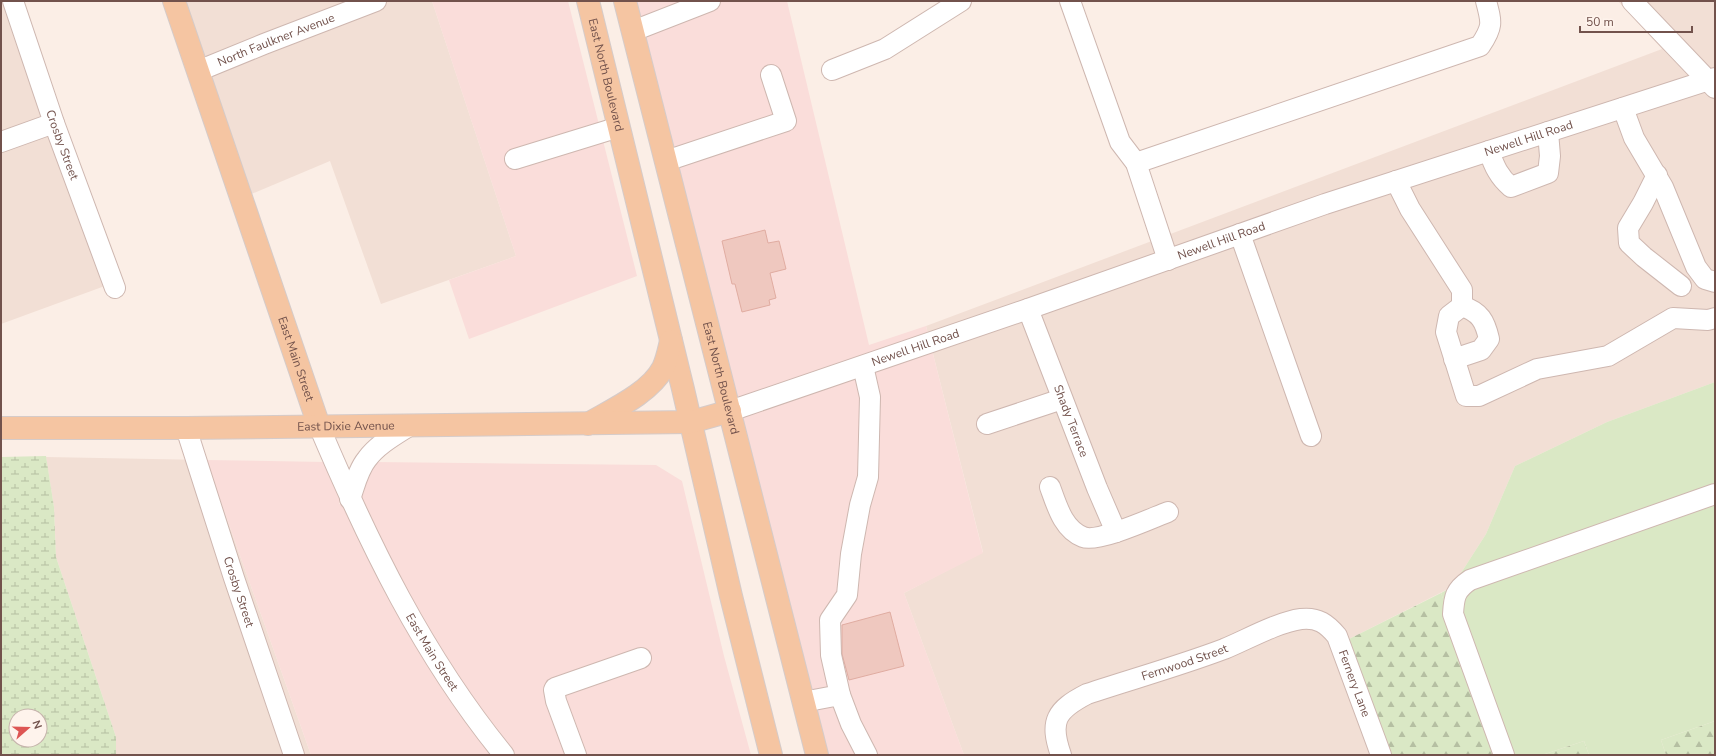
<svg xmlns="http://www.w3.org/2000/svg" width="1716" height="756" font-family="'Nunito Sans',sans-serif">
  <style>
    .residential { fill: #f2dfd5 }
    .commercial { fill: #faddda }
    .grass { fill: #dae8c5 }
    .forest { fill: url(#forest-firs) }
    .wetland { fill: url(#wetland-marsh); fill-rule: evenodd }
    .building { fill: #efc8bf; stroke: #e0aca1 }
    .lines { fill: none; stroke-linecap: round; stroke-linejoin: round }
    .minor-casing { stroke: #ceb7b0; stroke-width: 22 }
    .major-casing { stroke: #d5cbc9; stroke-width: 24 }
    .minor { stroke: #fff; stroke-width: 20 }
    .major { stroke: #f5c5a2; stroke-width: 22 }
    .labels { text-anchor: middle; stroke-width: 4; stroke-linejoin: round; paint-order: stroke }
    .street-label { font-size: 12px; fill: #72524c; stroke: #fef3ec }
  </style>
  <defs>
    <pattern id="forest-firs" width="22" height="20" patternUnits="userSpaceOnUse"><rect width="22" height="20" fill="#dae8c5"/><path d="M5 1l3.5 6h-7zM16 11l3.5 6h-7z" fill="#b5bfa2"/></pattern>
    <pattern id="wetland-marsh" width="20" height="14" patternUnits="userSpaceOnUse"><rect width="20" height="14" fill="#dae8c5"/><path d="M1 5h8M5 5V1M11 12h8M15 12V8" fill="none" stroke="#b5bfa2"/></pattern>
  </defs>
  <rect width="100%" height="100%" fill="#fbeee6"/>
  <g class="residential">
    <path d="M1,1H17L113,283L1,324Z"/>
    <path d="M183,1H432L516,256L381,304L330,161L249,195Z"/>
    <path d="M1618,1H1715V382L1607,422L1515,466L1486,534L1452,587L1347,640L1385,755H964L904,593L983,552L926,326L1662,49Z"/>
    <path d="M46,457L206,460L311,755H116V737L56,557L54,507Z"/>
  </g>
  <g class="commercial">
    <path d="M432,1H568L637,276L469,339L449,280L516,256Z"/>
    <path d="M634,1H787L869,345L926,326L983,553L904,593L964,755H827Z"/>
    <path d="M206,460L325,462L341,500L339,504L344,505L384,589L419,649L493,755H311Z"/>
    <path d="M374,462L656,465L682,481L724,656L751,755H516L454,672L400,581L359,498Z"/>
  </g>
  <path class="grass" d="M1715,382V721L1661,740L1666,755H1589L1584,741L1542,755H1501L1441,593L1452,587L1486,534L1515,466L1607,422Z"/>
  <g class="forest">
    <path d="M1441,593L1501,755H1385L1347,640Z"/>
    <path d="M1715,721V755H1666L1661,740Z"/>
    <path d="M1584,741L1589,755H1542Z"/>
  </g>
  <path class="wetland" d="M46,456L54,507L56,557L116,737V755H1V457ZM16,716H40V740H16Z"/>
  <g class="building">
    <path d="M765,230L768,243L779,241L786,269L770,273L776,298L769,300L770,305L742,312L735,284H732L722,241Z"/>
    <path d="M890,612L904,666L849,680L842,654V625Z"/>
  </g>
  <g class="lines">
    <g class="minor-casing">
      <g id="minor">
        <path id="s1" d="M13,1L54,123L115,288"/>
        <path d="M1070,1L1120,142L1136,163L1168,260"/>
        <path d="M1632,1L1715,88"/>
        <path d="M633,31L710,1"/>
        <path d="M832,70L885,49L961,1"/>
        <path id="s2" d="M198,71L264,44L376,1"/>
        <path d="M1623,108L1634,138L1663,187L1696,267L1705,279L1715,282"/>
        <path d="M1,142L54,123"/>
        <path d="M1489,151C1494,166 1499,177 1511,187L1548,173L1550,156L1548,132"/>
        <path d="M515,159L619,127"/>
        <path d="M666,161L786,121L771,75"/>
        <path d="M1136,163L1480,46C1493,27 1492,23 1486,1"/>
        <path d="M1657,175L1643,203L1628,228L1629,243L1644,257L1681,286"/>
        <path d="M1396,181L1410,209L1462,290V306L1449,316L1446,332L1466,396H1479L1537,369L1608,356L1673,318L1708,320L1715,318"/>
        <path d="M1240,234L1311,436"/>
        <path id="s3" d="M1028,309L1097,488L1116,532"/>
        <path d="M1454,359L1481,350L1489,339C1485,321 1480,312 1462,306"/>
        <path id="s4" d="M730,411L1028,309L1325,204L1715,78"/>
        <path d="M987,424L1062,399"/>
        <path id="s5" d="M319,426C369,544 423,656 504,755"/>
        <path id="s6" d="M186,428L234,578L294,755"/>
        <path d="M1050,487C1057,506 1063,529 1083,537C1098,543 1152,518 1168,512"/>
        <path d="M350,499C355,485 358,470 367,459C377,445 395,435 409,426"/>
        <path d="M840,695L831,655L830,620L847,595L851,554L860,505L868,477L870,397L863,366"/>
        <path d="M803,702L840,695L851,724L867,755"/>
        <path d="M576,755L556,701L554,690L555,688L641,658"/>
        <path id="s7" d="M1061,755C1049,721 1056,710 1087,694C1132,679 1179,666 1224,649C1246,640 1278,622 1301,619C1318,617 1327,624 1337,636L1381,755"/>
        <path d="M1504,755L1453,614C1454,597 1455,590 1470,580L1715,494"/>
      </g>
    </g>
    <g class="major-casing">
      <g id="major">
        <path id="s8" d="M174,1L319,426"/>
        <path id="s9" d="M588,1L683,389L731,596L771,755"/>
        <path id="s10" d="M625,1L817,755"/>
        <path d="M588,424C612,410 650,393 663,368C667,360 669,349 671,341"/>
        <path id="s11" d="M1,428H186L691,422L730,411"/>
      </g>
    </g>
    <use href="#minor" class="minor"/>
    <use href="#major" class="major"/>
  </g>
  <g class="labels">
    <g class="street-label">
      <text dy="4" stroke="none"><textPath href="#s2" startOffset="84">North Faulkner Avenue</textPath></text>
      <text dy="4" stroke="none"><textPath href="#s9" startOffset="76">East North Boulevard</textPath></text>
      <text dy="4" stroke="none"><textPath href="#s4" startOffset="844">Newell Hill Road</textPath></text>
      <text dy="4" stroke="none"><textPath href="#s1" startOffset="152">Crosby Street</textPath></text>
      <text dy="4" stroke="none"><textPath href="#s4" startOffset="520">Newell Hill Road</textPath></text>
      <text dy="4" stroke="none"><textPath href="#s4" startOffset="196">Newell Hill Road</textPath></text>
      <text dy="4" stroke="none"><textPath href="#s8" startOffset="378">East Main Street</textPath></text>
      <text dy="4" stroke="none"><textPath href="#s10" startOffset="389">East North Boulevard</textPath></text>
      <text dy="4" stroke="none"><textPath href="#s3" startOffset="120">Shady Terrace</textPath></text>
      <text dy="4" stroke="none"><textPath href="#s11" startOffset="345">East Dixie Avenue</textPath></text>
      <text dy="4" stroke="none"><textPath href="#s6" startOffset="172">Crosby Street</textPath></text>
      <text dy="4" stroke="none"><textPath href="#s5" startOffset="253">East Main Street</textPath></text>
      <text dy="4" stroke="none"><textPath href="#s7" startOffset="179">Fernwood Street</textPath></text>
      <text dy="4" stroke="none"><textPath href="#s7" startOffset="396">Fernery Lane</textPath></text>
    </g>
  </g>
  <rect width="1716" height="756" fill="none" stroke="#72524c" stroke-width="4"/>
  <g transform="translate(28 728) rotate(70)"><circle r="19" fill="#fef3ec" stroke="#c6b3ac"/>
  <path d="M0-3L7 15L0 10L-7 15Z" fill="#dd5553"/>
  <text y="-6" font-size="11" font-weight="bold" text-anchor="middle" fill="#72524c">N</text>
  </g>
  <path d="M1580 26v6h112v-6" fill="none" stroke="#72524c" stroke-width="2"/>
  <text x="1586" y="26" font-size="12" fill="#72524c" stroke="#fef3ec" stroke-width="3" paint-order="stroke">50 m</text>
</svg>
